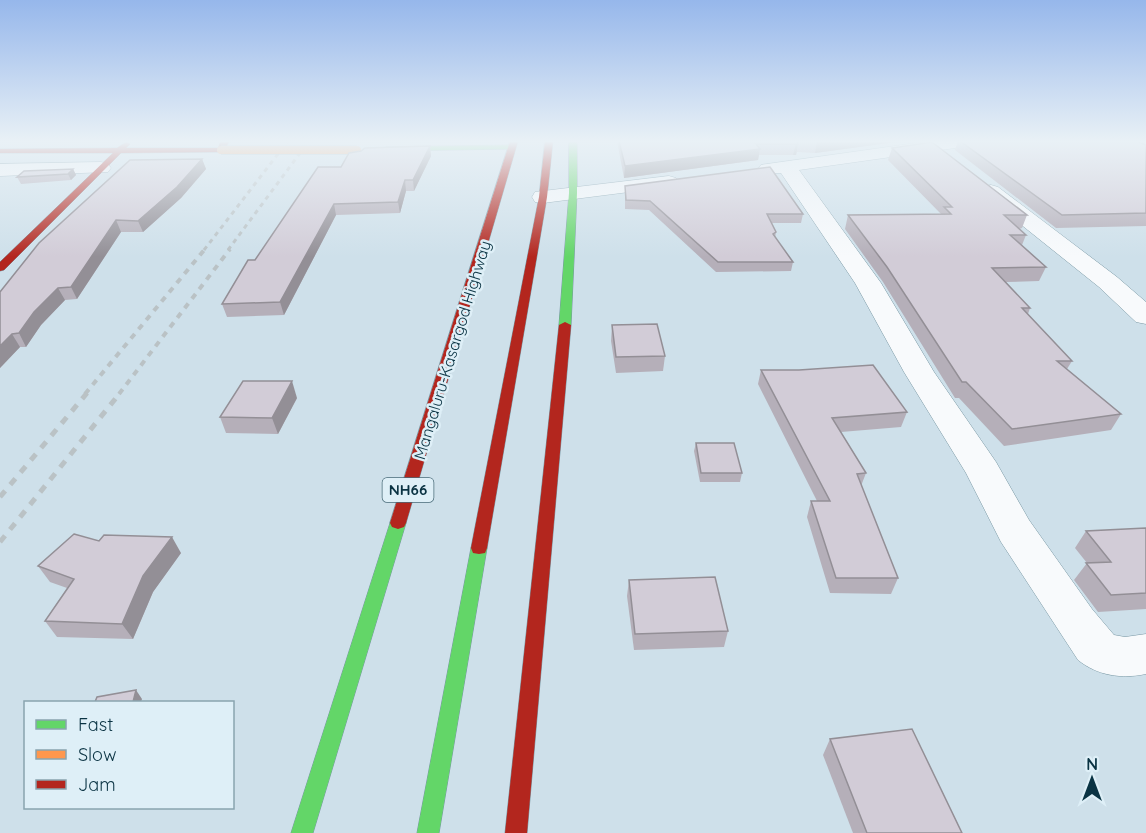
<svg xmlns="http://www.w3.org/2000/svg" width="1146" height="833" font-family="Quicksand,sans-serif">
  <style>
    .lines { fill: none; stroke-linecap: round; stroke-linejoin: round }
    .street-casing { stroke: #7897a3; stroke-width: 1 }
    .fast-casing { stroke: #7897a3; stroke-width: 1 }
    .jam-casing { stroke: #7897a3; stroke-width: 1 }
    .street { fill: #f8fafc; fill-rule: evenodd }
    .fast { fill: #63d668; fill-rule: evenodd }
    .jam { fill: #b3261e; fill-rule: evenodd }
    .rail-far2 { stroke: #bac2c5; stroke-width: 3; stroke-dasharray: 4.5 4.5; stroke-linecap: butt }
    .rail-far1 { stroke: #bac2c5; stroke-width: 4; stroke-dasharray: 6 6; stroke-linecap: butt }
    .rail { stroke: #bac2c5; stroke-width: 5; stroke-dasharray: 8 8; stroke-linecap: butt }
    .slow-bridge-casing { stroke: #7897a3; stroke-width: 9; stroke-linecap: butt }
    .slow-bridge { stroke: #ff974d; stroke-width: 8 }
    .wall { fill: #b5afb9 }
    .shaded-wall { fill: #938f96 }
    .building { fill: #d2ccd7; stroke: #938f96; stroke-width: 1.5 }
    .labels { text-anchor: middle; stroke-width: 5; stroke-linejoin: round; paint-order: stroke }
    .shield { fill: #deeff7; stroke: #4a6b79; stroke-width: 1.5 }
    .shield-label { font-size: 15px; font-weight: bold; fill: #0a3343 }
    .street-label { font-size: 16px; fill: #0a3343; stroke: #deeff7 }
  </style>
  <rect width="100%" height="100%" fill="#cee0ea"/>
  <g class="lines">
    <g class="street-casing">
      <g id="street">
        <path d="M931,141H978L975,145L969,146L799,170L881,283L934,372L996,462L1029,520L1092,609L1114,635L1125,637L1146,634V674C1122,679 1098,676 1078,660L1001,542L966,473L904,372L855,283L781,173H761L758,169L761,165Z"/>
        <path d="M101,162L108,164L111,168L108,172L0,176V164Z"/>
        <path d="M669,176L676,178L679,182L676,186L543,203L535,202L532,197L535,192L543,191Z"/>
        <path d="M991,185L998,187L1117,277L1146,302V324L1136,322L1099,287L984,195L981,191L984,187Z"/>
      </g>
    </g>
    <g class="fast-casing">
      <g id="fast">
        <path d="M569,141H577V193L571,325L565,328L559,325L569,193Z"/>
        <path d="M512,145H515V149L386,151L382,149L386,147Z"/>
        <path d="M398,517L404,519L406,523L313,833H291L390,523L392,519Z"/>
        <path d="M479,542L485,543L487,548L439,833H417L471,548L473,543Z"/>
      </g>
    </g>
    <g class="jam-casing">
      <g id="jam">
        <path d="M221,141H229L225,150L221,152L121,153L4,270L0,271V262L113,153H0V149L117,148L126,142L130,144L126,148H218Z"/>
        <path d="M510,141H518L406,523L404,527L398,529L392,527L390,523Z"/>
        <path d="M545,141H553L547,197L487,548L485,553L479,554L473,553L471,548L539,197Z"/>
        <path d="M565,322L571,325L527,833H505L559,325Z"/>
      </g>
    </g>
    <use href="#street" class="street"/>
    <use href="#fast" class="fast"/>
    <use href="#jam" class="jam"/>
    <g class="rail-far2">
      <path d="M204,250L288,141"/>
      <path d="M228,250L309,141"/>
    </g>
    <g class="rail-far1">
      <path d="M85,394L205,249"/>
      <path d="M119,394L230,249"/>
    </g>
    <g class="rail">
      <path d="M0,497L87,393"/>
      <path d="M0,542L120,393"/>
    </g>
    <g class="slow-bridge-casing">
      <path id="slow-bridge" d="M221,150H357"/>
    </g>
    <use href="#slow-bridge" class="slow-bridge"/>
  </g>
  <g class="wall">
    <path d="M60,141H112L110,143H61Z"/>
    <path d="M365,141H407L366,142Z"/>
    <path d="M617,141H903L815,153L797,152L796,155H759L758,160L624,178Z"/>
    <path d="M958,141H1136L1146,145V226L1056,228L955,150Z"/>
    <path d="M430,146L431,156L414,191H406L400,213L336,215L284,315L227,317L222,304L255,260L341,167Z"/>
    <path d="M892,148L1027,215L1022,228L1019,229L1026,235L1022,245L1046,267L1039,281L1006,282L1030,308L1028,314L1072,361L1067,369L1121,414L1111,430L1004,446L959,398H955L883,282L845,229L848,215L941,214L888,160Z"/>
    <path d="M202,159L206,169L181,198L143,232H121L77,299L65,300L41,325L26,347H20L0,368V292Z"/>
    <path d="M73,169L76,175L71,180L21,184L17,177Z"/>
    <path d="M625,186L803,214L801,223H772L776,232L775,238L793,262L791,271L716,272L649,210L625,209Z"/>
    <path d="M612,325L665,356L663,371L616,373L611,341Z"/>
    <path d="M761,370L907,412L901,427L841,432L866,473L861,486L898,578L891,594L830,593L807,517L811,501H817L758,384Z"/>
    <path d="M297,398L278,434L226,433L220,417Z"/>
    <path d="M696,443L742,473L740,482H700L694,451Z"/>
    <path d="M1146,528V609L1098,612L1074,580L1087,563L1075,548L1086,531Z"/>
    <path d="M99,541L181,553L153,592L133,639L57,637L45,621L67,588L50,582L38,566Z"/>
    <path d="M629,580L728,631L724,647L634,650L627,596Z"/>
    <path d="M830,739L962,833H853L823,755Z"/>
  </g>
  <g class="shaded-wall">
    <path d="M817,141H903L815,153Z"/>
    <path d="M796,144H798L796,155H793Z"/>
    <path d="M430,146L431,156L414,191L413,180Z"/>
    <path d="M760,149L758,160L624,178L625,166Z"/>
    <path d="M202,159L206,169L181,198L143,232L138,221Z"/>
    <path d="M73,169L76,175L71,180L68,174Z"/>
    <path d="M405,180L406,191L400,213L398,202Z"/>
    <path d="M334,204L336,215L284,315L280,302Z"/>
    <path d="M116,220L121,232L77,299L71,287Z"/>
    <path d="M58,288L65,300L41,325L26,347L19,333L34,312Z"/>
    <path d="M12,334L20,347L0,368V346Z"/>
    <path d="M292,381L297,398L278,434L272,418Z"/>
    <path d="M172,537L181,553L153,592L133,639L122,624L143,576Z"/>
    <path d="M136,690L142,699L141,702H133Z"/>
  </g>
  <g class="building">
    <path d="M619,141H821H797L798,144H756L760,149L625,166Z"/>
    <path d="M960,141H1136L1146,145V213L1062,215Z"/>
    <path d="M932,142L1027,215H1004L1026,235H1010L1046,267L992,268L1030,308H1022L1072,361H1057L1121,414L1012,429L966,382H962L887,267L848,215L951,214L944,207H952L892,148Z"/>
    <path d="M430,146L413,180H405L398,202L334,204L280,302L222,304L248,260H255L318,167H341L349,153L361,151L365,148Z"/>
    <path d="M202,159L177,187L138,221L116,220L71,287L58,288L34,312L19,333L12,334L0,346V292L39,243L130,160Z"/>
    <path d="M770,167L803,214H767L776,232L773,234L793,262H718L650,201L626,200L625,186Z"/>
    <path d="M73,169L68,174L17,177L24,171Z"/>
    <path d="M657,324L665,356L616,357L612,325Z"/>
    <path d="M873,365L907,412L832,418L866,473L857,474L898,578H836L811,501H830L761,370H799Z"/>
    <path d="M243,381H292L272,418L220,417Z"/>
    <path d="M696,443H734L742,473H701Z"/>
    <path d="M1146,528V593L1111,595L1086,563L1111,562L1086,531Z"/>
    <path d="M74,534L99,541L104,535L172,537L143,576L122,624L45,621L74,579L38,566Z"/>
    <path d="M715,577L728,631L635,634L629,580Z"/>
    <path d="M136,690L133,702H95L97,697Z"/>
    <path d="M912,729L962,833H867L830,739Z"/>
  </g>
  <linearGradient id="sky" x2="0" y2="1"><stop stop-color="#96b7eb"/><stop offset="0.55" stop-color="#e9f1f6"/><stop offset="1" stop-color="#e9f1f6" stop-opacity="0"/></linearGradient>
  <rect width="1146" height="257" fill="url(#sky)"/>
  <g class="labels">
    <rect class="shield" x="382.5" y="478" width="51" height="24" rx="4.5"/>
    <g class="shield-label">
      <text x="408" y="495">NH66</text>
    </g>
    <g class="street-label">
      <text transform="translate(452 350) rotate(-73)" y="6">Mangaluru-Kasargod Highway</text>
    </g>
  </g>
  <rect x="24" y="701" width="210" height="108" fill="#deeff7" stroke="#89a4af" stroke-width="1.5"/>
  <rect x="36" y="720" width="30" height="9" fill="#63d668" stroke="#89a4af" stroke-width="1.5"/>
  <text x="78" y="731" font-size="18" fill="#0a3343">Fast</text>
  <rect x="36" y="750" width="30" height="9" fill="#ff974d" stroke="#89a4af" stroke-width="1.5"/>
  <text x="78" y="761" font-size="18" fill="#0a3343">Slow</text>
  <rect x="36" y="780" width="30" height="9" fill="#b3261e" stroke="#89a4af" stroke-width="1.5"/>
  <text x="78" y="791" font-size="18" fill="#0a3343">Jam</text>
  <g transform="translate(1092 779)" stroke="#deeff7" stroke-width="4.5" paint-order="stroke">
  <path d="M0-4.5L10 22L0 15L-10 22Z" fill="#0a3343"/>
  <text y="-9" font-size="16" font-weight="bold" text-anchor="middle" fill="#0a3343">N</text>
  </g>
</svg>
